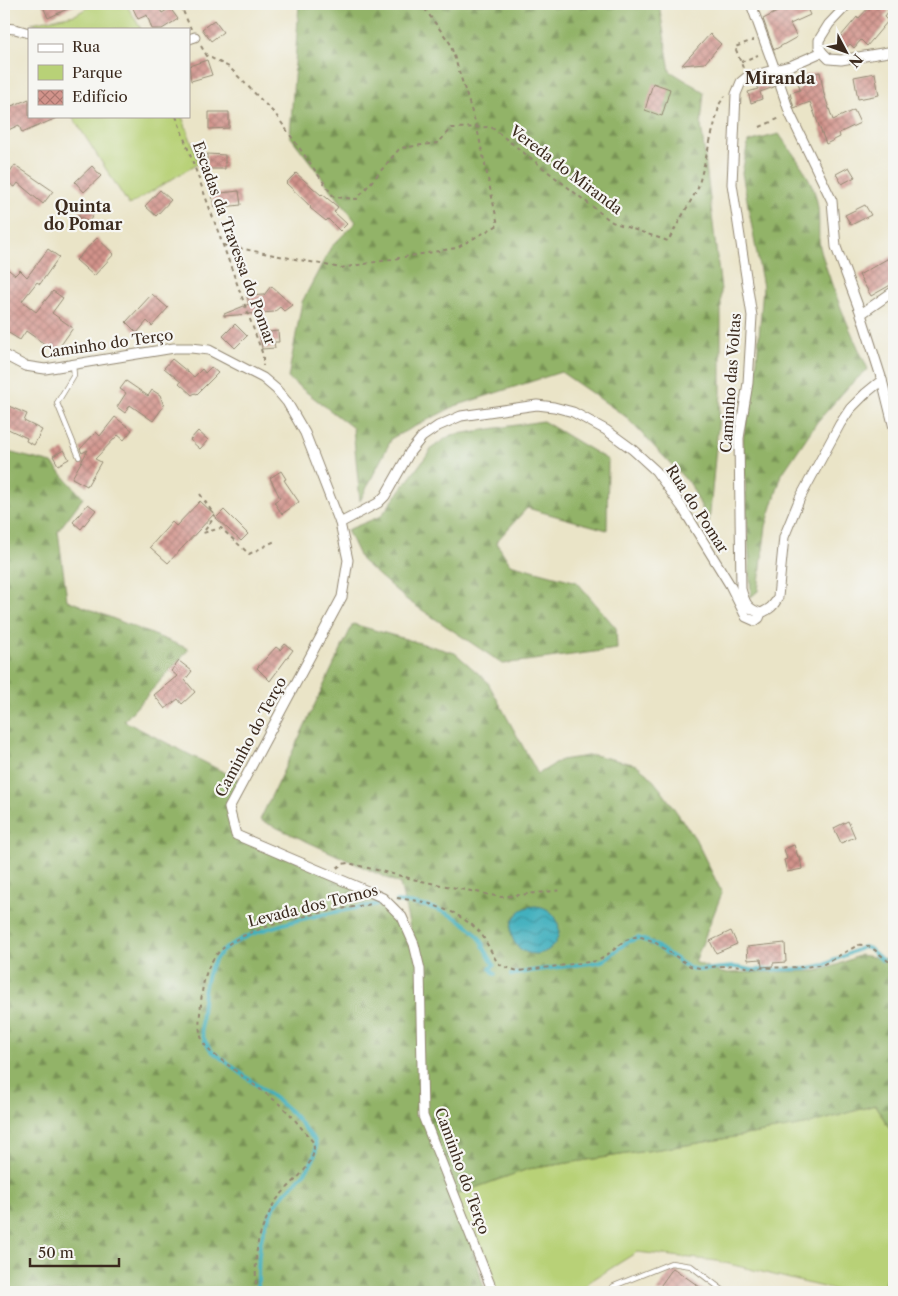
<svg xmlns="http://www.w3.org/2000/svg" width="898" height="1296" font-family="'Libre Caslon Text',serif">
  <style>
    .green { fill: #b8d177; stroke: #7a7e4a }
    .forest { fill: url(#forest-firs); stroke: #666e43 }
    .water { fill: url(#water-waves); stroke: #3e6d6e }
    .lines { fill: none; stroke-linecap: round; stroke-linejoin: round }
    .stream { stroke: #42b0be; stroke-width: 4 }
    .building { fill: url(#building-cross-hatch) }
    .service-casing { stroke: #928772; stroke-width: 6 }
    .minor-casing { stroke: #928772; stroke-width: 11 }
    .path { stroke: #928772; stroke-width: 2; stroke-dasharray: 4 4; stroke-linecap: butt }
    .service { stroke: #fff; stroke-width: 4.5 }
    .minor { stroke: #fff; stroke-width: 9 }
    .labels { text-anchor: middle; stroke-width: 4.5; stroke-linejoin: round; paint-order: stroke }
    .street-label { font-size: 15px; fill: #3b2a1e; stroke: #f6f6f2 }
    .neighbourhood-label { font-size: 16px; font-weight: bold; fill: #3b2a1e; stroke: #f6f6f2 }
  </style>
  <defs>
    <pattern id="forest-firs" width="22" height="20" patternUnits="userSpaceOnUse" patternTransform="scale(1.25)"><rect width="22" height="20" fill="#92b368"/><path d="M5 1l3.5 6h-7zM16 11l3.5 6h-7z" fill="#789255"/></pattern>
    <pattern id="water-waves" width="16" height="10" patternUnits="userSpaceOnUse" patternTransform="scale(1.25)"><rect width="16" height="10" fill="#42b0be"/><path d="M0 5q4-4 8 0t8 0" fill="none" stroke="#388f9a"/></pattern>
    <pattern id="building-cross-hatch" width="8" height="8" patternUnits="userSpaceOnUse" patternTransform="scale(1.25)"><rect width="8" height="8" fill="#d2938b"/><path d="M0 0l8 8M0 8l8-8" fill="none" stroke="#ac7871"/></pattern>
  </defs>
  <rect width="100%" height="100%" fill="#f6f6f2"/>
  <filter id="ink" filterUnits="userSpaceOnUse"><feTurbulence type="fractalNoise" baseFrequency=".02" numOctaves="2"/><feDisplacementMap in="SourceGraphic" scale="10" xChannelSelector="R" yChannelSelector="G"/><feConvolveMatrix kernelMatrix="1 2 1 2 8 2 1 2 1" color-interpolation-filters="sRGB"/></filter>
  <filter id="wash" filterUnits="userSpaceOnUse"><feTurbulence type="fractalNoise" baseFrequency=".0096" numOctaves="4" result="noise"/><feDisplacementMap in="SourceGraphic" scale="20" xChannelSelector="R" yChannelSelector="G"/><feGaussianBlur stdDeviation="1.12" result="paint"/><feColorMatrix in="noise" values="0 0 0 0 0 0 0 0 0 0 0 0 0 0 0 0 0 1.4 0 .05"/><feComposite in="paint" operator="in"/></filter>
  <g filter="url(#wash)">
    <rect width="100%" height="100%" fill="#eae4c7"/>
    <g class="green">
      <path d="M94,4H126L141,29H58L31,23L75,15Z"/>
      <path d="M72,116H182L199,163L129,205Z"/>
      <path d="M875,1105L894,1135V1244L883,1292H843L717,1261L637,1252L589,1282L583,1292H493L454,1195L528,1169L693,1144L810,1124Z"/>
    </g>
    <g class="forest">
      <path d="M299,4H659L670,71L704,92L701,124L721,290V393L709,523L691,485L625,416L561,372L455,406L392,438L360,501L353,428L288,378L302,302L331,247L356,222L290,136Z"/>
      <path d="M779,134C795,157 815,180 818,208C820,222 817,238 821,251C833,292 850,331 868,369L849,386L817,422L782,474L766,526L758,591L751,597L743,439L757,361L763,287L742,173L748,142Z"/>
      <path d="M543,421L608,460L607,530L527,508L496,542L510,564L577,582L616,628L617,649L503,664L407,600L361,560L347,530L381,516L433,447L451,435Z"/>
      <path d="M4,451L52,463L83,498L58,531L67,600L189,649L124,721L243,782L229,808L236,835L372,893L393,908L413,941L400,884L260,820L353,624L455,653L487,681L538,774L561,760L594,755L637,765L648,774L661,790L695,838L722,893L695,962L722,973L816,971L837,965L860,955L894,960V1135L875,1105L810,1124L693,1144L528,1169L455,1195L467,1227L485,1292H4Z"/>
      <path d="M894,1244V1292H883L893,1248Z"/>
    </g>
    <circle class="water" cx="535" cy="930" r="24"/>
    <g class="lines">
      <g class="stream">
        <path d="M397,902C429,904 467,915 484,945L483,946L494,965L490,968L495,974"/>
        <path d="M511,975L531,971L598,962L604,960L627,942L638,938L652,943L689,968L700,970L734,967L752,970L805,969L824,965L863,947L870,949L882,960"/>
        <path d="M258,1292C258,1259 257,1233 276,1204C288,1185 322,1166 315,1141L292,1113L278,1101L213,1052C198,1037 201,1022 203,1002C204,985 207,969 218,956C242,926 340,911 379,904"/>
      </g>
    </g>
    <g id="blocks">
      <g class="building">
        <path d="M42,4H78L48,18Z"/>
        <path d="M131,4H157L162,13L170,8L178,19L162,29H152L147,15L138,19Z"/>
        <path d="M785,4H805L810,15L790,24L797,37L774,50L763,19L787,7Z"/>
        <path d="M872,4H881L889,11L884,17L888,21L867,46L861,40L854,48L850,44L844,50L836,42L857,17L858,19Z"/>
        <path d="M214,20L223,32L211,41L202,29Z"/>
        <path d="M710,34L721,44L705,63L682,65Z"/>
        <path d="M207,60L212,75L191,81L189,66Z"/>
        <path d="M820,72L824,94L833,120L854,110L860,123L839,133L840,137L826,144L810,102L794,108L790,93L800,90L797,77Z"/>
        <path d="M875,73L879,95L858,99L854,77Z"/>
        <path d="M771,77L774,87L760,92L762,99L751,103L748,92L758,89L756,81Z"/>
        <path d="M653,83L670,89L662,116L645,110Z"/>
        <path d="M29,99V116H61L22,133L19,125L4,132V109Z"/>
        <path d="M209,112H229V128L209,129Z"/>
        <path d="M207,154L225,155V169H207Z"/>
        <path d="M15,165L53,191L43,204L18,183L15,187L5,181Z"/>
        <path d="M92,166L101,176L84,192L75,182Z"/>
        <path d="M849,167L855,177L842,184L836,174Z"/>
        <path d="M296,173L321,195L322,194L338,207L334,212L347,224L340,231L328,219L326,221L310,208L311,207L286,183Z"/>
        <path d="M160,190L171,200L156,216L145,206Z"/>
        <path d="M239,191L241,205L214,208L212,194Z"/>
        <path d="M86,202L97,208L89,222L78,216Z"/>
        <path d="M865,205L871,215L851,225L845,215Z"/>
        <path d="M97,238L114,254L94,276L76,260Z"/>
        <path d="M48,249L59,257L40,284L37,282L22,301L36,312L53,291L63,298L52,313L73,328L56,352L26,331L20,340L4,330V266L15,275L20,270L27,277Z"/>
        <path d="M894,255V283L871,296L859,275Z"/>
        <path d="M271,286L292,305L284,311L280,307L274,312L224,316V314L249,304L247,296L264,295Z"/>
        <path d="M152,294L168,308L152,326L147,321L137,333L126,322Z"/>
        <path d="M235,324L247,336L235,348L223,336Z"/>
        <path d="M278,331L279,342H274L275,348L262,349L260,333Z"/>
        <path d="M172,359L194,377L202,369L205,373L211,367L218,373L197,394L195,393L192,395L179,383L181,382L164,368Z"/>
        <path d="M126,381L148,396L152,390L160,395L164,406L153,421L130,405L125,413L117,407L126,393L120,389Z"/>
        <path d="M4,404L27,414L24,421L42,430L34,445L26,441L27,438L4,427Z"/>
        <path d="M115,417L132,430L124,440L118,435L95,459L101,462L87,486L72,478L88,450L82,453L80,449L96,432L100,436Z"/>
        <path d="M198,431L208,440L200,449L190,440Z"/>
        <path d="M64,450L69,459L58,465L53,456Z"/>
        <path d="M281,471L286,479L284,480L299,502L282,514L274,502L280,498L270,478Z"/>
        <path d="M200,501L214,514L168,563L150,547L172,522L176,526Z"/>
        <path d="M88,504L96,510L81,529L73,522Z"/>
        <path d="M224,510L248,534L241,541L216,518Z"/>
        <path d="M285,644L293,650L270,681L257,668L276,647L280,650Z"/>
        <path d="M179,661L192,671L185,680L195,692L182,704L178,699L165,709L154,695L177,676L171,671Z"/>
        <path d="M848,821L855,837L841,843L834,828Z"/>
        <path d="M794,845L798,857H800L802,869L787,872L784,860L787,859L784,849Z"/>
        <path d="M731,931L737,944L716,953L710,941Z"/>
        <path d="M785,943L786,962L773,963V966L762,967L761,959L748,960L747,947Z"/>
        <path d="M673,1268L707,1292H656Z"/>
      </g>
    </g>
  </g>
  <g filter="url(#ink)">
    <use href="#blocks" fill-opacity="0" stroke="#928772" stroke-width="1"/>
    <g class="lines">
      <g class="service-casing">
        <g id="service">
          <path d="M73,365L74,375L57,403L79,457"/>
          <path d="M607,1292L614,1286L671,1263L691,1266L725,1292"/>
        </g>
      </g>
      <g class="minor-casing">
        <g id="minor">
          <path d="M751,4L775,70L790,114L832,201L836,247L861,314L882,380L894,428"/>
          <path d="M848,4L829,24L819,40V46L822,52L829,59L841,60L894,51"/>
          <path d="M4,28L15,29L29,33"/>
          <path d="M189,39L195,37"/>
          <path d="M822,52L790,66L747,77L741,82L736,94L732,184L752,316L748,383L739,438L741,589C745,603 747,609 761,613C770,609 774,606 778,597L784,537L800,498L840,424L850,409L866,393L882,380"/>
          <path d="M861,314L894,291"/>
          <path d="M4,355L25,366L45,369L174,348H191L209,350L263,378L276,389L287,402L305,433L340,523L348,560L342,597L229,808L236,835L372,893L383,898L402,917L414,944L420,969L423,1116L493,1292"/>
          <path d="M340,523L378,503L385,496L410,452L422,437L438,426L461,416L537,405L554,407L573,412L606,430L632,449L656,471L682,507L730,585L746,617L755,621L759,618L761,613"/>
        </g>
      </g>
      <g class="path">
        <path d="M180,4L191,29"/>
        <path d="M201,46L207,56L229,67L276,115L334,197L357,199L400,148L438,143L452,128L491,127L612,222L668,241L698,188L720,103L725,96"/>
        <path d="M741,62L758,55"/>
        <path d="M743,68L735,47L753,40V42"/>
        <path d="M176,116L263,355V366"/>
        <path d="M760,127L780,118"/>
        <path d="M223,245L341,268L456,248L498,225L477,128L450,43L421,4"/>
        <path d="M200,494L215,516L203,533L221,528L249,554L275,541"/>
        <path d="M337,868L342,864L348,863L421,881L501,897L563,890"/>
        <path d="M397,898L425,902L454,913L471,924L481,933L497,962L502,966L518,971L597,961L603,958L626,940L638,936L653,941L690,966L700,968L734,965L752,968L805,967L824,964L858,945C874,943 881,959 894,964"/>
        <path d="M256,1292C256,1278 255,1263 257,1249C258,1235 267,1218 273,1205C284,1186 320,1166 313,1142L290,1114L277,1102L212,1053C196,1039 199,1023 201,1004C202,986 205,968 217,954C243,924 332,910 372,904"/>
      </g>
      <use href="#service" class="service"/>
      <use href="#minor" class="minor"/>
    </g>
  </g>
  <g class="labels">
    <g class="street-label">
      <text transform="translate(566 170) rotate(37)" y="5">Vereda do Miranda</text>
      <text transform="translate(234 243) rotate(70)" y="5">Escadas da Travessa do Pomar</text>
      <text transform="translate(107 344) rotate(-8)" y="5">Caminho do Terço</text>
      <text transform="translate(731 383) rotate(-86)" y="5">Caminho das Voltas</text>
      <text transform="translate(697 509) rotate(57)" y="5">Rua do Pomar</text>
      <text transform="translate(251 737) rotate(-62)" y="5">Caminho do Terço</text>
      <text transform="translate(313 906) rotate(-14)" y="5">Levada dos Tornos</text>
      <text transform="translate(462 1171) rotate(70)" y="5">Caminho do Terço</text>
    </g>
    <g class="neighbourhood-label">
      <text x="780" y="84">Miranda</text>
      <text x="83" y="212">Quinta<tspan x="83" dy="18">do Pomar</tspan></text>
    </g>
  </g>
  <rect width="898" height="1296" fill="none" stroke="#f6f6f2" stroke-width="20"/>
  <rect x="28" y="28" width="162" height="90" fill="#f6f6f2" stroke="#aba49d"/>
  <rect x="38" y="44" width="25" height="8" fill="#ffffff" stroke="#aba49d"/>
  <text x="72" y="52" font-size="15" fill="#3b2a1e">Rua</text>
  <rect x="38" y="65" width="25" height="15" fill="#b8d177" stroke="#aba49d"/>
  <text x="72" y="78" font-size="15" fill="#3b2a1e">Parque</text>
  <rect x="38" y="90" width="25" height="15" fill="url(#building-cross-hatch)" stroke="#aba49d"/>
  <text x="72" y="102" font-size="15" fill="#3b2a1e">Edifício</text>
  <g transform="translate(846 52) rotate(131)" stroke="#f6f6f2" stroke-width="4" paint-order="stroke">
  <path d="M0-4L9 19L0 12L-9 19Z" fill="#3b2a1e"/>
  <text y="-8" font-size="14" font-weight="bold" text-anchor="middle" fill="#3b2a1e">N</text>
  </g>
  <path d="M30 1258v8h89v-8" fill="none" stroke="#3b2a1e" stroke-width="2.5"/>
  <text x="38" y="1258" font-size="15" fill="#3b2a1e" stroke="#f6f6f2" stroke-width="4" paint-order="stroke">50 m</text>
</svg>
